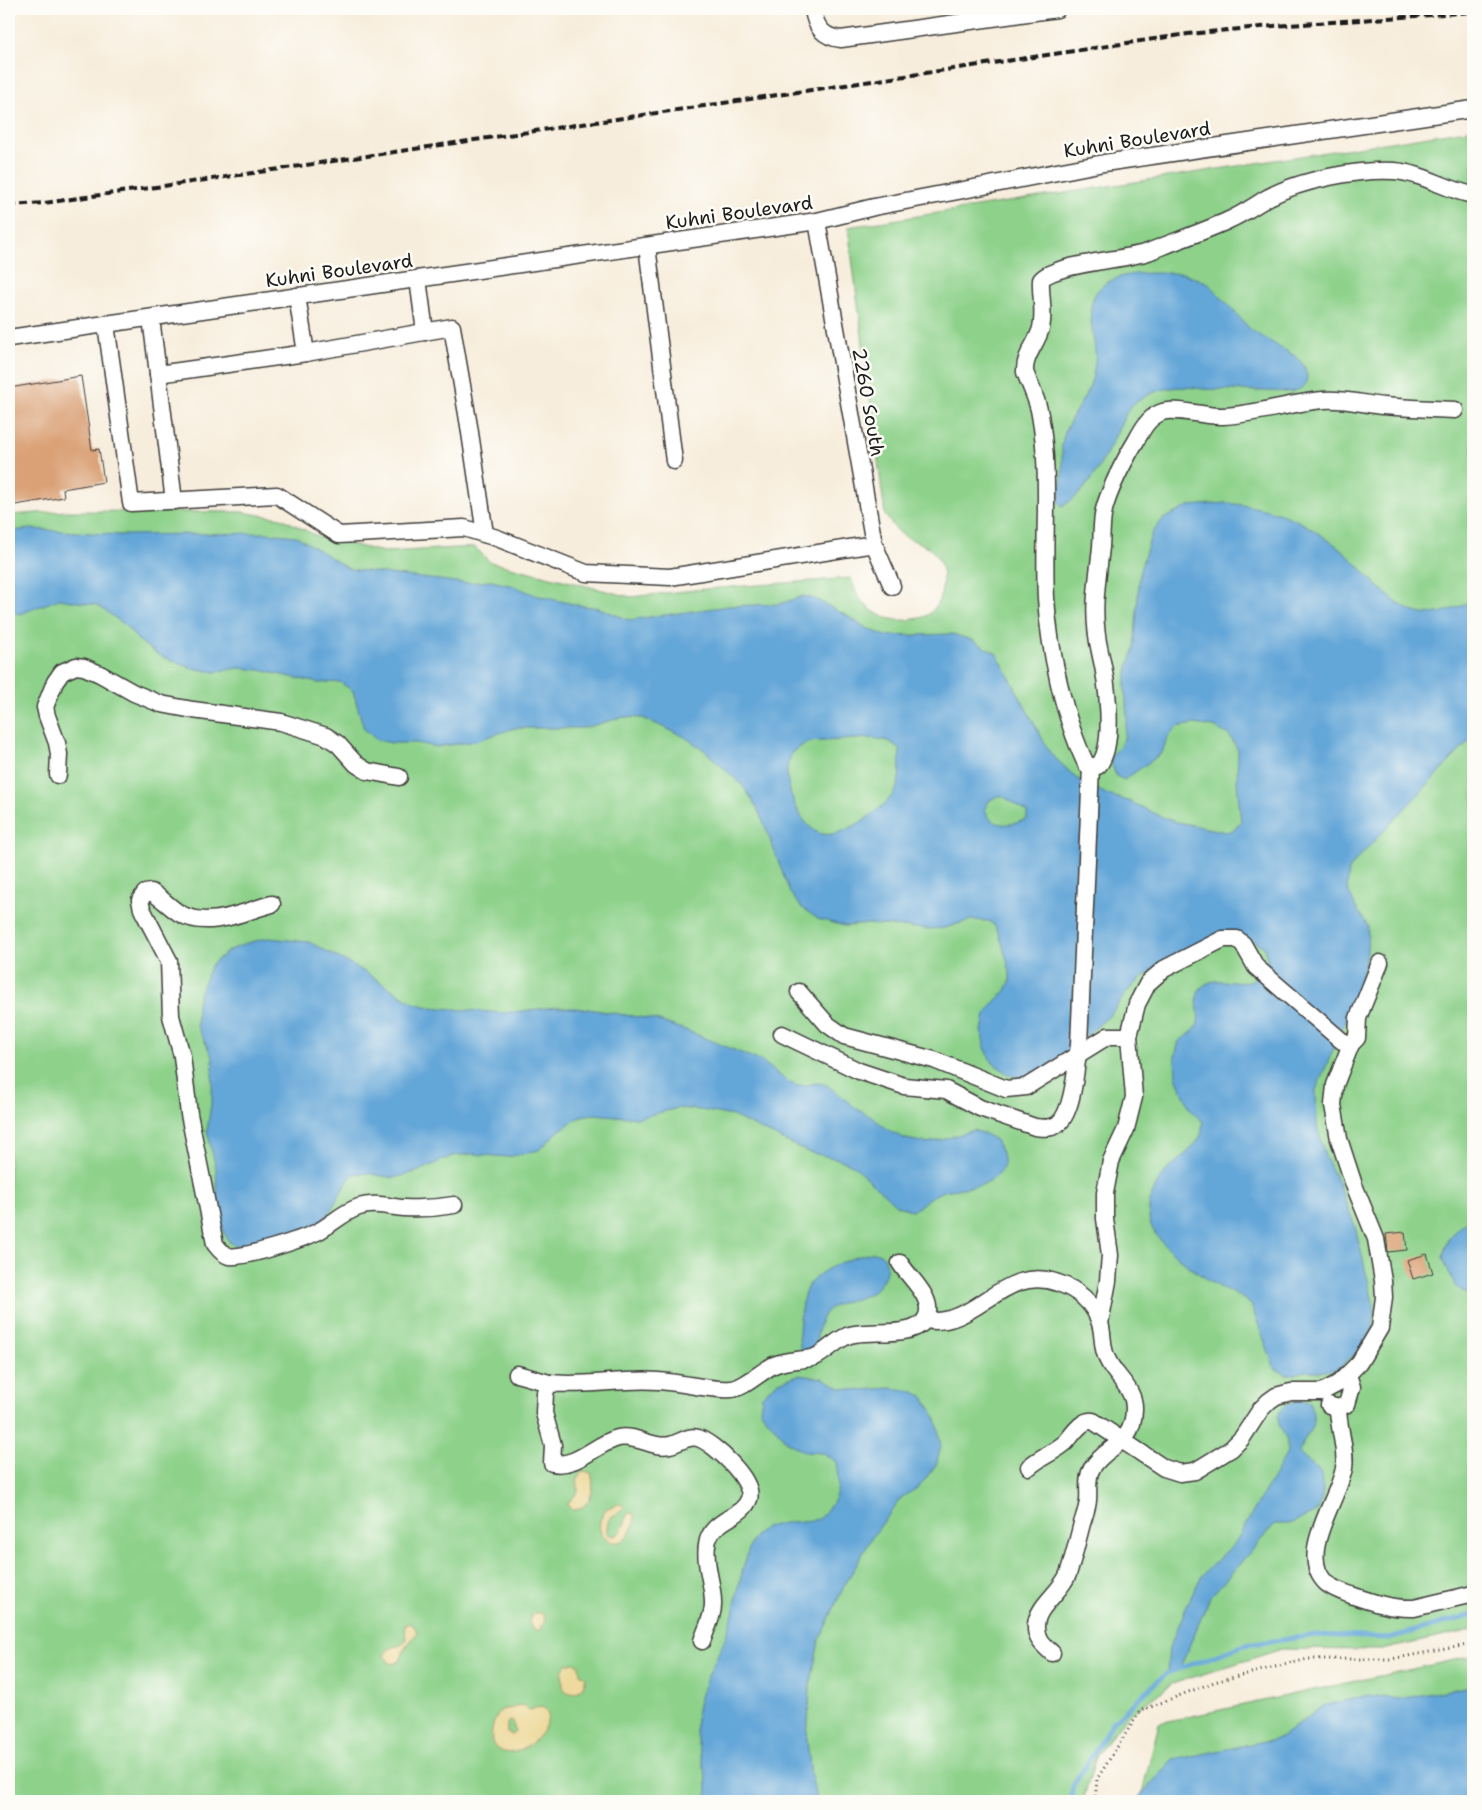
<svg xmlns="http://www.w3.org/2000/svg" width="1482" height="1810" font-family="'Shantell Sans',sans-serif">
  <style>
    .green { fill: #8dd18a; stroke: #547653 }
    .sand { fill: #eeda9e; stroke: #857b5d; fill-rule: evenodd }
    .water { fill: #64a6d8; stroke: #40617a; fill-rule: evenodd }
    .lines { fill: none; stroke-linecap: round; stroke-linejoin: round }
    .stream { stroke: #64a6d8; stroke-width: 5 }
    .building { fill: #daa076 }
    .minor-casing { stroke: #3d3b39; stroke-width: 19 }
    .path { stroke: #3d3b39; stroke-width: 3; stroke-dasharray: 1 4; stroke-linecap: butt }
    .minor { stroke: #fff; stroke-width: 16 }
    .rail { stroke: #1c1c1c; stroke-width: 4; stroke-dasharray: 8 4; stroke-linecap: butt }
    .labels { text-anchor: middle; stroke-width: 5; stroke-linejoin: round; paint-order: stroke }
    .street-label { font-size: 19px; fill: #1c1c1c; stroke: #fdfcf7 }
  </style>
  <rect width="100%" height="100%" fill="#fdfcf7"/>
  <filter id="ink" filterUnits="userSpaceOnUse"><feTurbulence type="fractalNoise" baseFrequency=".02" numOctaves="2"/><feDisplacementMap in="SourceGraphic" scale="10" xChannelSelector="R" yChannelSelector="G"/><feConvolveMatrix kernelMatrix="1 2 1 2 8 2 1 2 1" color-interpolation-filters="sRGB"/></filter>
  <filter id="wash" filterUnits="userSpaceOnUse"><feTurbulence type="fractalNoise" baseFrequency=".0096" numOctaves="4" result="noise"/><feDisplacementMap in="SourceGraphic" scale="20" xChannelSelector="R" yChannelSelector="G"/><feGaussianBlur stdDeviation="1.12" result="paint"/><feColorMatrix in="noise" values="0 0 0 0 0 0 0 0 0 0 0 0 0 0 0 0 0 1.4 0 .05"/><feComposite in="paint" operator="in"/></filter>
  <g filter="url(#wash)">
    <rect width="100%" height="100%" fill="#f7eddc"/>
    <g class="green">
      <path d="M1473,129V1630L1381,1650L1282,1649L1172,1684L1126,1717L1096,1756L1083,1801H9V515L67,511L241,512L281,518L319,537L384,552L475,547L490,562L631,597L693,590L851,578C853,584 855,591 858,596C868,612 889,622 907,620C914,619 924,618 929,614C944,602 947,572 937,557C930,545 918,543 906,537C897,532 891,523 885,515L848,227Z"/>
      <path d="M1473,1656V1801H1140L1159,1723Z"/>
    </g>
    <g class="sand">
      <path d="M585,1471L591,1473C596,1488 590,1510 572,1510L568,1506V1503L578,1492C579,1484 574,1475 585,1471Z"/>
      <path d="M619,1504L624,1506V1508L609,1519L607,1527V1534L614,1536C624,1532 624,1522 628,1513L634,1514C635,1520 634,1525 631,1530C620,1557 584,1535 607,1508Z"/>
      <path d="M540,1613L544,1615L545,1621L541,1626L540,1630H534L529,1623C531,1615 531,1612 540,1613Z"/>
      <path d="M410,1623L415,1627L417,1633L405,1648L400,1661L394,1664L390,1663L384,1656C388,1644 399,1649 406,1641L405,1625Z"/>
      <path d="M575,1663L579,1665L580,1673L586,1677L583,1687L577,1692L569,1693L563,1689L562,1671L567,1664Z"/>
      <path d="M518,1705L525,1706L529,1710C533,1709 539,1706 543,1708C561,1716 525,1764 499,1750C491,1746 491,1739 492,1730C493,1723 496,1716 501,1710L513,1708ZM509,1721L513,1722L515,1732L511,1735L507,1733V1723Z"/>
    </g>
    <g class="water">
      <path d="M1182,273L1208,283L1251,330L1298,358L1304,366L1307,375L1306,384L1300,389L1291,392L1202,389C1175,384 1150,389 1129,408C1113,437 1094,492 1062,506L1059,503C1058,494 1061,486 1062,477C1064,465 1060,451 1063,439C1069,414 1091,396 1094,370C1095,364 1096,358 1095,351C1094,331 1083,303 1101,287C1122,269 1157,274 1182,273Z"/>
      <path d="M1225,503C1257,506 1289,513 1315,531C1325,538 1335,544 1343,551C1365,570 1393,610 1423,614C1437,616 1461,607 1473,600V740L1469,741L1357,859L1349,870L1347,888L1356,908L1368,926L1367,952L1362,982L1316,1090L1317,1126L1325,1156L1338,1182L1355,1226L1375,1310L1373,1329L1357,1352L1338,1369L1319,1372L1304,1371L1296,1374H1286L1275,1369L1251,1305C1242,1296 1230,1292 1218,1286C1199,1275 1155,1244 1150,1222C1146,1206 1153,1188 1163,1175C1173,1162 1192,1152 1200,1137C1202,1133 1202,1127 1203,1122L1191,1111L1176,1077L1175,1057L1179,1041C1185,1037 1194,1032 1197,1026C1203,1011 1188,992 1208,983C1222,977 1235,986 1251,981L1268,962L1264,947L1251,939L1234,934L1167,959L1133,985L1109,1016L1077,1044L1031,1079L1018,1078L1006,1073L991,1061L984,1045L982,1031L985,1015L995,1001L1005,992L1010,982V972L1003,946L998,932L994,925L989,921L971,920L945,928L926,929L869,924L845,926L818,919L801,907L790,893L765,826L756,806L743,786L703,749L683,736L643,718L623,717L584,728H514L476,741L436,747L416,743H392L377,740L364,729L353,691L340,682L318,683L260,670L239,668L215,672L191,668L160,656L138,640L125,625L97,605L59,599L20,614L9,610V531L32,529L121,535L267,533L296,536L349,569L463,583L491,581L514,586L535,595L577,605L599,608L629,620L729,606L780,604L803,596L815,599L849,617L866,628L886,636L952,634L972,640L997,654L1050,753L1076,778L1108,795L1131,802L1162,817L1177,822L1226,832L1234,830L1241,822L1237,782L1238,750L1229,735L1214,727L1194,724L1177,727L1167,738L1162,753L1124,780L1116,776L1111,762L1112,755L1119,747L1124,739L1127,717L1125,687L1128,667L1134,650L1140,570L1152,533L1163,519L1189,506ZM871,738L889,741L900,749C899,760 901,773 898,784C893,805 843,839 822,834C801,829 786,789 787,770C787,764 790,758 792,752L808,742ZM997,796H1003L1027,812V819C1011,826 989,829 985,808L989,801Z"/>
      <path d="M268,938L309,942L358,968L414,1003L429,1007L503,1013L557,1007L588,1009L656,1020L688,1031L763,1062L788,1082L797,1086L819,1083L827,1085L857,1109L873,1118L891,1132L906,1139L926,1143L942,1140L973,1130L985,1134L996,1140L1002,1153L1004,1166L996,1177L982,1185L943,1191L929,1198L919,1207L912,1210L897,1206L853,1165L838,1159L808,1152L733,1116L701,1110L678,1108L638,1118L594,1114L581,1116L560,1130L539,1150L508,1157L473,1154L452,1156L419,1171L393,1178L366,1173L353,1174C340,1190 334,1211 318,1225C314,1228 250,1248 244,1248C240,1247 234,1244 230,1243L224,1233L218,1211L216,1168L207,1131L212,1097L213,1058L197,1026V1003L202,986L211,965L228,951L247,943Z"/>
      <path d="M1473,1217V1293H1465L1455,1286L1443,1258L1445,1249L1450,1237L1463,1224Z"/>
      <path d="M874,1252L883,1255C887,1263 888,1268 884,1277C871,1304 847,1296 829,1309C817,1318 819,1336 814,1348L807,1352L801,1350C798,1340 799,1330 800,1319C801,1308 803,1291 811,1282C825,1266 854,1257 874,1252Z"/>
      <path d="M798,1375L823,1378L841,1388L859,1390L891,1388L913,1391L924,1397L936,1418L941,1446L936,1465L919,1487L902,1497L873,1536L844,1586L819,1641L810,1687L807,1740L811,1776L817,1801H707C707,1790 707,1778 704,1767C700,1750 694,1736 696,1718C698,1686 722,1653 731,1621C737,1601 744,1548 757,1534C768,1521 804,1522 819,1519C839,1497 840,1491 836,1462L823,1453L805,1452L787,1442L760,1410L762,1396L776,1383Z"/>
      <path d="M1300,1400L1310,1402C1322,1427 1305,1430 1299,1453C1304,1459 1308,1461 1314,1466C1328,1477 1323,1498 1317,1512L1289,1524H1275L1210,1597L1180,1668L1167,1673L1169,1648L1189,1601L1202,1575L1235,1543L1287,1453C1287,1449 1287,1445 1287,1441C1286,1436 1282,1432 1280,1427C1274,1410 1286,1403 1300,1400Z"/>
      <path d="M1473,1686V1801H1135L1173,1760L1280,1738L1323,1706L1369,1695L1398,1699Z"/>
    </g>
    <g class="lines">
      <path class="stream" d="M1070,1801L1073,1786L1113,1722L1167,1673L1245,1645L1316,1635L1389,1638L1473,1615"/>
    </g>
    <g id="blocks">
      <g class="building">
        <path d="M81,376L92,450L99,449L104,482L63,489L64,497L9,506V388Z"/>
        <path d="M1405,1232L1407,1250L1388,1252L1386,1234Z"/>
        <path d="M1427,1254L1433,1273L1413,1279L1407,1260Z"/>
      </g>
    </g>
  </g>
  <g filter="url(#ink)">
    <use href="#blocks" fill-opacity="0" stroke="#3d3b39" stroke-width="1"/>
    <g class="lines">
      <g class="minor-casing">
        <g id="minor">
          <path d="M813,9C815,26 822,37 841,39L1057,9"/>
          <path d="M817,221L874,544L892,586"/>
          <path d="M647,246L674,461"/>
          <path d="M418,279L425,332"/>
          <path d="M297,296L306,353"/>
          <path d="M151,318L174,501"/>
          <path d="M106,324L131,503L277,495L339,535L464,528L497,538L586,573L670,577L874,544"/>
          <path d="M9,338L817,221L874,207L1104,163L1473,109"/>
          <path d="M158,374L306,353L452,327L469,426L485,534"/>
          <path d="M1455,410C1431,409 1407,408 1383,406C1364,404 1343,398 1323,400C1289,403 1257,414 1223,416C1205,417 1173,406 1160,413C1148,418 1142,430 1136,441C1124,461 1112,484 1105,506C1101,519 1102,533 1101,547C1097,585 1091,613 1100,652C1106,677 1117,745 1098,766H1089L1086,764C1064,718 1049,649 1046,598C1043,537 1051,475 1040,415C1038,400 1030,386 1025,372C1024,355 1037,344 1041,328C1045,311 1040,296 1041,280C1053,264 1125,260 1148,252C1175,241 1203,232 1229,220C1243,214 1255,205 1269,197C1301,180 1357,169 1394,171C1423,173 1446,190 1473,195"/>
          <path d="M58,775L59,754L57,743L47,716L45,707L55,682L62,672L76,666L84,667L100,674L134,693L161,704L193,710L281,722L326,736L338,744L356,764L367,771L399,777"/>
          <path d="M272,904C242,912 208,930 179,913C169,907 161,897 151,892L145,893L140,900L142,909L169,961L171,1016L182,1056L189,1114L215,1244C218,1248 222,1254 229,1256C243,1259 302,1239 317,1232C331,1225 343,1212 359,1207C374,1202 390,1207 404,1208C421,1209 437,1208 454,1205"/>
          <path d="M799,992L827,1024L844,1036L934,1060L1006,1089L1026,1087L1108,1036H1129"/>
          <path d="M782,1034L859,1071L904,1086L946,1090L980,1108L1035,1127C1043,1128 1051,1129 1058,1124C1074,1111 1076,1064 1079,1045L1091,767"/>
          <path d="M925,1320C976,1330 1002,1263 1058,1283C1077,1289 1094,1303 1100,1323C1103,1333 1102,1343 1105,1353C1110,1374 1135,1386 1134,1409C1133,1447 1108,1443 1092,1468C1086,1478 1089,1490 1088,1501C1087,1510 1083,1519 1081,1527C1077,1543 1073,1559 1068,1574C1061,1592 1037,1606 1036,1625C1035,1639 1043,1645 1052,1653"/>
          <path d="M1100,1323L1108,1281L1110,1255L1105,1219V1193L1111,1161L1126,1129L1134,1097L1129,1036L1137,1004L1148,983L1164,969L1223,939H1237L1243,944L1256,967L1342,1041L1351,1044L1357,1038L1358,1018L1380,963"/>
          <path d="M517,1374L549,1383L545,1393L544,1413L553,1445L552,1463C577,1468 595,1444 618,1438C636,1434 652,1449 670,1445C680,1443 687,1435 698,1438C714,1443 755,1481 749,1499C742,1519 710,1519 707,1545C704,1564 713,1583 713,1602C714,1615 706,1629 702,1641"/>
          <path d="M549,1383C586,1387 622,1378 659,1381C680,1382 711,1391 731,1389C745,1388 761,1371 774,1365C787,1359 802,1361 815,1357C826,1352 835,1341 847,1336C866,1328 915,1340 926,1318C936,1299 909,1278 900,1263"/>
          <path d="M1329,1405L1338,1408L1347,1404L1352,1387L1348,1375"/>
          <path d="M1338,1408C1338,1427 1347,1450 1344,1468C1339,1499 1296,1554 1326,1583C1333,1589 1343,1592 1351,1595C1371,1602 1391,1609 1414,1608L1473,1594"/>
          <path d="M1029,1467C1040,1457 1055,1452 1066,1442C1073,1434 1082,1419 1093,1421L1164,1468L1180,1473L1195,1471L1231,1449L1242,1438L1261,1409L1269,1401L1276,1396L1291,1392H1322L1339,1383L1359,1363L1380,1328L1384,1297L1383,1281L1376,1239L1354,1185L1339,1139L1333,1105L1335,1085L1351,1044"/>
        </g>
      </g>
      <path class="path" d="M1095,1801L1097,1779L1140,1711L1214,1682L1308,1659H1391L1473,1644"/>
      <use href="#minor" class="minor"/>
      <path class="rail" d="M9,205L44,203L219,178L1188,34L1260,27L1473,12"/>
    </g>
  </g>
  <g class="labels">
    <g class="street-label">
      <text transform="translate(1137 139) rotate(-9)" y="7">Kuhni Boulevard</text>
      <text transform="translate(739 212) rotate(-8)" y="7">Kuhni Boulevard</text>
      <text transform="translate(339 270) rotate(-8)" y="7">Kuhni Boulevard</text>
      <text transform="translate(869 402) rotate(80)" y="7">2260 South</text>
    </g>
  </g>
  <rect width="1482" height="1810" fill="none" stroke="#fdfcf7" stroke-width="30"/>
</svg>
